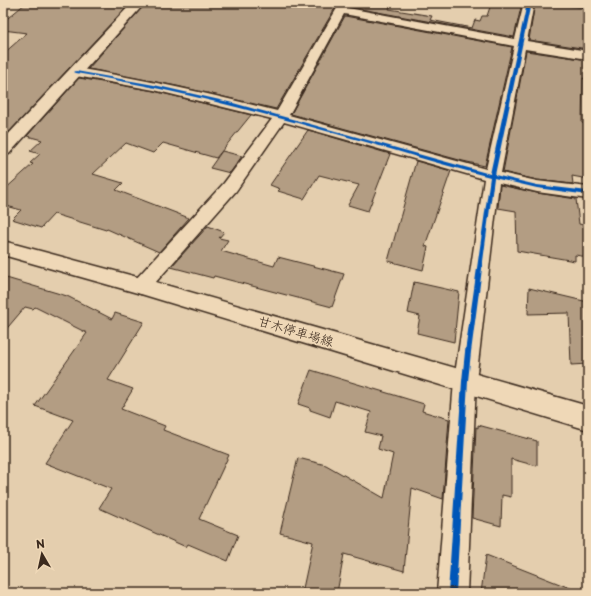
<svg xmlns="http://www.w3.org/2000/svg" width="591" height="596" font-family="'Playpen Sans','Klee One',sans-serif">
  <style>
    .building { fill: #b39d83; stroke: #3b2a1e }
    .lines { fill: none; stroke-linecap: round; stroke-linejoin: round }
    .street-casing { stroke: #3b2a1e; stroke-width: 3 }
    .secondary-casing { stroke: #3b2a1e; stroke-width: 3 }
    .street { fill: #efd8b7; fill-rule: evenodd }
    .secondary { fill: #efd8b7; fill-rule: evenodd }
    .cycleway-casing { stroke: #efd8b7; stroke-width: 2 }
    .cycleway { fill: #0057b8; fill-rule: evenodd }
    .labels { text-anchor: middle; stroke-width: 3.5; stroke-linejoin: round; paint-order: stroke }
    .street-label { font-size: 13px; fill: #3b2a1e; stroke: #efd8b7 }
  </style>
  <rect width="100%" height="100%" fill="#e4ceae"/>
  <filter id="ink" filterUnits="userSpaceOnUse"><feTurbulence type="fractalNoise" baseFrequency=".025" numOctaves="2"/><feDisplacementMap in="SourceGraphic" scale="8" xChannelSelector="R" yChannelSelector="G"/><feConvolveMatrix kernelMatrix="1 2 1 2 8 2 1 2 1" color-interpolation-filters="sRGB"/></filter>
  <g filter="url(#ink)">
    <g class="building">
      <path d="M26,3H130L9,132L3,130V54L27,33L3,30V22Z"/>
      <path d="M146,3H338L276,109L177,86L88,69Z"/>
      <path d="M351,3H392L389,9L432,16L430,20L472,28L475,20L480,21L482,16H487L491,4L499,6L500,3H522L514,37L350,7Z"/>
      <path d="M535,3H548L588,8V49L529,40Z"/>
      <path d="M345,16L512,47L485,166L463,161L291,114Z"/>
      <path d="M526,51L588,60L586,79L583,78L582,123L588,124V179L572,176L573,184L537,180L503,172Z"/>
      <path d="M79,78L154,91L251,115L216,158L163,143L153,153L126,143L93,174L123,183L116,190L189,218L159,252L107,229L106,230L54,214L41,228L12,219L21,210L3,205V191L33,164L30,163L40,154L30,151L42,140L27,136Z"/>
      <path d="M308,130L390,154L368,211L348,205L359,185L319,175L304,199L278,191L280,189L270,185Z"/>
      <path d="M222,151L242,156L230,173L210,168Z"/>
      <path d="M416,161L451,171L425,246L428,247L423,270L388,261Z"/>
      <path d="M500,185L537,193L576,199L579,224L588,226V257L575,255V261L517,251L516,211L498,208Z"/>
      <path d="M208,226L224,232L219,238L228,240L221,251L274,266L278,257L344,274L332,307L214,276L213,278L171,267Z"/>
      <path d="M3,277L67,296L112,319L115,313L144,322L108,380L133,389L121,409L165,426L163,430L229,455L199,519L238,535L228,561L188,544L186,547L99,508L111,489L45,463L73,420L35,406L87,333L35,307L33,309L25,307L3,333Z"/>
      <path d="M414,282L459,292L454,342L417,333L420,316L408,313Z"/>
      <path d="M529,288L588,302V364L571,365L569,313L528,314Z"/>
      <path d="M311,370L424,404L422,411L449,419L443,499L412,488L404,571L344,554L337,593H302L313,542L280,533L298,458L326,465L384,498L393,454L378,449L381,436L365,432L371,412L335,401L330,417L310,410V408L298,404Z"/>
      <path d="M478,425L537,441V466L511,459V497L502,495L501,526L472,518L476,427L478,428Z"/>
      <path d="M486,555L580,592V593H481Z"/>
    </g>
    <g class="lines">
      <g class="street-casing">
        <path id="street" d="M340,3H350L348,8L515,39L524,3H534L527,41L588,51V59L525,49L501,173L537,181L588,187V199L537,192L499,183L476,381L467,593H437L454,381L484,179L284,122L236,191L148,291L141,294L134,291L131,286L134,281L224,183L272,119L154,90L76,76L71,75L69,72L71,69L76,68C144,79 210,94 277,111ZM344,14L514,46L486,169L289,115Z"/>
      </g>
      <g class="secondary-casing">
        <g id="secondary">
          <path d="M132,3H145L9,154L3,155V140Z"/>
          <path d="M3,241L141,278L588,406V430L141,294L3,255Z"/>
        </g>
      </g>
      <use href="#street" class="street"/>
      <use href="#secondary" class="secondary"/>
      <g class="cycleway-casing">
        <path id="cycleway" d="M527,3H531L495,175L537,185L588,191V195L537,188L494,178L471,352L468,381L456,593H448L462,381L465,352L490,177C441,165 393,149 344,136C255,111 167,88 76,73L74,72L76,71L154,85L233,103L310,124L490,174Z"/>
      </g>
      <use href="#cycleway" class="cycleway"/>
    </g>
  </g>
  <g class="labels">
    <g class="street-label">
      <text transform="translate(296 331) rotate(16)" y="5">甘木停車場線</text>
    </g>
  </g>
  <rect width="591" height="596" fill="none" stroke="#efd8b7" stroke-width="16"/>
  <rect x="8" y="8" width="575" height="580" fill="none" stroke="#3b2a1e" stroke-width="1.5" filter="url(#ink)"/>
  <g transform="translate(42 554) rotate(351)" stroke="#efd8b7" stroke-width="3" paint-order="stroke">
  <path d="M0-3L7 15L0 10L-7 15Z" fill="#3b2a1e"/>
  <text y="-6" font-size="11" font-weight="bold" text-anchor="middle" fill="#3b2a1e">N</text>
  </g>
</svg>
